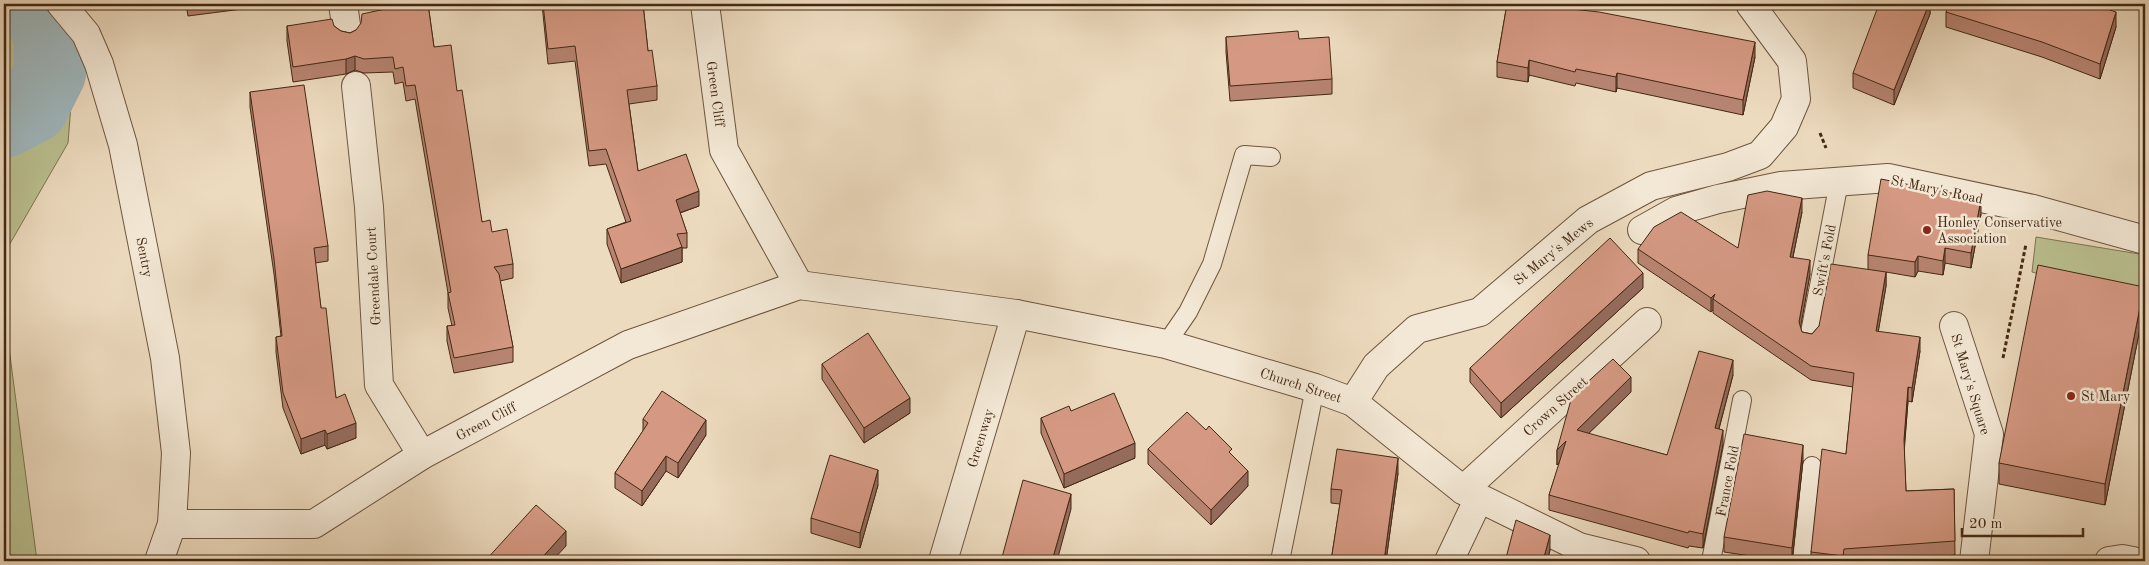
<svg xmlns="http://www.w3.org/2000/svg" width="2149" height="565" font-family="'Old Standard TT',serif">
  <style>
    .green { fill: #bac090; stroke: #7e7452 }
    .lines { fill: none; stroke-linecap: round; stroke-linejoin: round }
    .river { stroke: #9fb8be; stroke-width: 72 }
    .lane-casing { stroke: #6e553e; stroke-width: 20 }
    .street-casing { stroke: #6e553e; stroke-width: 30 }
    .path { stroke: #432813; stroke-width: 3; stroke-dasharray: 4 2.5; stroke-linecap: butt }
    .lane { stroke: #f3e8d5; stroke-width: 18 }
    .street { stroke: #f3e8d5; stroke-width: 28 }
    .wall { fill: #b78471; stroke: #432813 }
    .shaded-wall { fill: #956b5c; stroke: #432813 }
    .building { fill: #d59983; stroke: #432813 }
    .poi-dot { fill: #8f2418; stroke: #f3e8d5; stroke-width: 2 }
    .labels { text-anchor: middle; stroke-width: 5; stroke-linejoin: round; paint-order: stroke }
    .street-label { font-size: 14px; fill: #432813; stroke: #f3e8d5 }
    .poi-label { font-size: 14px; fill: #432813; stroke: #f3e8d5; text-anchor: start }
  </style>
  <rect width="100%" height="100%" fill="#eddbbf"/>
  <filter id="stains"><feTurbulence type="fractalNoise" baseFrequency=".004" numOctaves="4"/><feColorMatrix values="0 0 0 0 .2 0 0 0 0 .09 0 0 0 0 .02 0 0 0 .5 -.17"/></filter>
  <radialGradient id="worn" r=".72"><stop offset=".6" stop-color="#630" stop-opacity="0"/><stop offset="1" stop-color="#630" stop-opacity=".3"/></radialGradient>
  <g class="green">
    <path d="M4,4H79L68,143L4,254Z"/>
    <path d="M2036,237L2145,255V302L2032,272Z"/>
    <path d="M4,310L37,561H4Z"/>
  </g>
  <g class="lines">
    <path class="river" d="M4,122L33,107L50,73V41L38,4"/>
    <g class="lane-casing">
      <g id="lane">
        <path d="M1809,338L1839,182"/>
        <path d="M1166,344L1188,312L1212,264L1244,155L1271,157"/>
        <path d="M1280,561L1315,388"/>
        <path d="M1711,561L1742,400"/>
        <path d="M1802,561L1812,466"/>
      </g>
    </g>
    <g class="street-casing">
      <g id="street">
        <path d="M61,4L86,34L99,64L123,145L165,358L176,453L172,524L159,561"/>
        <path d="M343,4L347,32"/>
        <path d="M705,4L724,150L799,285"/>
        <path d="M356,86L369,207L379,385L422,455"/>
        <path d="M1642,230L1676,211L1718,199L1781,186L1888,178L2033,209L2145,240"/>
        <path d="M1954,326L1989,434L1974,561"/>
        <path d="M1353,402L1376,366L1417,329L1480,312L1588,220L1651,186L1728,167L1760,155L1784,127L1796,99L1792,61L1750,4"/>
        <path d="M1463,490L1647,322"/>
        <path d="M172,524H314L422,455L628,345L799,285L1016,314L1166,344L1315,388L1353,402L1463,490L1579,547L1636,561"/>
        <path d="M943,561L1016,314"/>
        <path d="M1449,561L1479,498"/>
        <path d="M2109,561L2122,559L2133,561"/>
      </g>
    </g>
    <g class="path">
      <path d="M1820,133L1826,148"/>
      <path d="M2003,358L2026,244"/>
    </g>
    <use href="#lane" class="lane"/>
    <use href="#street" class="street"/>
  </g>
  <g class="wall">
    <path d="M186,4H281L188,16Z"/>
    <path d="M388,4H428L434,47L457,91L482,222L492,232L513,264V278L500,281L513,347V362L454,373L447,341V326H452L448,308V293L415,99L406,101L403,82L395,84L393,72L364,73L355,70L346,74L293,82L287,41V26H334L341,31L350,33L356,30L388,8Z"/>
    <path d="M542,4H643L648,51L657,86V100L629,104L638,171L699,206L680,213L687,233V248H682V262L621,283L607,244V229L626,222L606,164L589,166L575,61L548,64Z"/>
    <path d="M1507,4L1755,57L1743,115L1617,88L1616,92L1576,83L1575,86L1529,75L1528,82L1497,77V62Z"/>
    <path d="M1930,4V14L1894,105L1853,88V73Z"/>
    <path d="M2110,4L2109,10L2116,27L2100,79L2042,57L1946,27V12Z"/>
    <path d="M1226,37L1299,39L1332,79V94L1230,101L1226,52Z"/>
    <path d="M250,92L328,246V261L315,263L321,308L336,398L356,438L327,449L325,445L301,454L283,408L276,352V337L281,336L274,274L250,107Z"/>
    <path d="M1802,212L1793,257L1810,274L1800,327L1802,332L1812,334L1868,269V255L1981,214L1971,268L1945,263L1943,275L1918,271L1915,277L1886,272V286L1878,332L1920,351L1912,402L1908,401L1904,449L1906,491L1954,489L1955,555L1870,561H1811V552L1846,454L1853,387L1811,380L1713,313V310L1711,312L1638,263V249L1738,248Z"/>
    <path d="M1643,288L1501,418L1470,382V368Z"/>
    <path d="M2144,308L2105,505L1999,484V463Z"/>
    <path d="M822,364L910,413L864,443L822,379Z"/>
    <path d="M1733,375L1719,429L1723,444L1703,548L1689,546L1688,548L1549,510V495L1560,462L1557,465V450L1631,392L1588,434L1667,455Z"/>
    <path d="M1071,411L1135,458L1064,488L1041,433V418Z"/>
    <path d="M643,419L706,435L678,478L666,471L642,506L615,488V473L643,431Z"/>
    <path d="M1206,430L1232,455L1248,486L1211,525L1148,464V449Z"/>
    <path d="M1803,460L1792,561H1784L1724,552V537Z"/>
    <path d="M1398,473L1386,561H1331L1340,504L1331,503V489Z"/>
    <path d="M878,485L860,548L811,533V518Z"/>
    <path d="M1550,550L1547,561H1506V558Z"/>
  </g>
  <g class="shaded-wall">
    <path d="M1929,4H1930V14L1894,105V90Z"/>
    <path d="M2106,4H2110L2104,23V8Z"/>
    <path d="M2116,12V27L2100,79V64Z"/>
    <path d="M1755,42V57L1743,115V100Z"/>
    <path d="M355,56V70L346,74V59Z"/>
    <path d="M1529,60V75L1528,82V68Z"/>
    <path d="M1617,73V88L1616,92V77Z"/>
    <path d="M699,191V206L676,214V200Z"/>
    <path d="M1802,198V212L1790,271V257Z"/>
    <path d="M1981,199V214L1971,268V253Z"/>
    <path d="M682,247V262L621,283V269Z"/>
    <path d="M1945,248V263L1943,275V261Z"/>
    <path d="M1918,256V271L1915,277V262Z"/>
    <path d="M1810,260V274L1799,336V322Z"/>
    <path d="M1886,272V286L1876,345V331Z"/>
    <path d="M1643,273V288L1501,418V403Z"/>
    <path d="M2144,287V308L2105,505V484Z"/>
    <path d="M1715,294L1713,299V310L1711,312V298Z"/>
    <path d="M1920,337V351L1912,402V388Z"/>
    <path d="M1733,360V375L1715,443V428Z"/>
    <path d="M1631,377V392L1577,445V430Z"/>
    <path d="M1908,387V401L1904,454V440Z"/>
    <path d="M910,398V413L864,443V428Z"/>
    <path d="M706,420V435L678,478V463Z"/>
    <path d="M356,423V438L327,449V434Z"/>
    <path d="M325,430V445L301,454V439Z"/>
    <path d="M1723,430V444L1703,548V534Z"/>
    <path d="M1566,441V455L1557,465V450Z"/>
    <path d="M1135,443V458L1064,488V474Z"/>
    <path d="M1803,445V460L1792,561V548Z"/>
    <path d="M666,456V471L642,506V491Z"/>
    <path d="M1398,458V473L1386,561H1384Z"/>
    <path d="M878,470V485L860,548V533Z"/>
    <path d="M1248,471V486L1211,525V510Z"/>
    <path d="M1071,494V509L1057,561H1052Z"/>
    <path d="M566,531V546L552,561H539Z"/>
    <path d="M1550,535V550L1547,561H1543Z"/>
  </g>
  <g class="building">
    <path d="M389,4H428L434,47L451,45L457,91L462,90L482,222L490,220L492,232L507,229L513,264L494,267L499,274L513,347L454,358L447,326L455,325L448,293L451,292L415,85L406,86L403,67L395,69L393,57L364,59L355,56L346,59L293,67L287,26L332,19L334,26L341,31L350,33L356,30L361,23L362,14L390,8Z"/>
    <path d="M543,4H643L648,51L652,50L657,86L627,90L638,171L686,154L699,191L676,200L687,233L677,234L682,247L621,269L607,229L631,221L606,149L589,151L575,46L548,49Z"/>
    <path d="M1507,4H1527L1599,12L1755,42L1743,100L1617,73L1616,77L1576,69L1575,72L1529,60L1528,68L1497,62Z"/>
    <path d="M1879,4H1929L1894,90L1853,73Z"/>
    <path d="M1949,4H2106L2104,8L2116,12L2100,64L2042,42L1946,12Z"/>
    <path d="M1298,31L1299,39L1329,37L1332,79L1230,86L1226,37Z"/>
    <path d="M304,85L328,246L314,248L321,308H326L336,398L345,394L356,423L327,434L325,430L301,439L283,393L276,337L282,336L274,259L250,92Z"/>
    <path d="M1881,179L1981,199L1971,253L1945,248L1943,261L1918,256L1915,262L1868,255Z"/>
    <path d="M1767,191L1802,198L1790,257L1810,260L1799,322L1802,332L1812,334L1819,326L1831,264L1886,272L1876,331L1920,337L1912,388L1908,387L1904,440L1906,491L1954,489L1955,541L1844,549L1843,556L1811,552L1822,449L1846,454L1854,373L1811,366L1713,299L1715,294L1711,298L1638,249L1654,227L1681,212L1738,248L1748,195Z"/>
    <path d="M1610,238L1643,273L1501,403L1470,368Z"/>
    <path d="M2038,265L2144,287L2105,484L1999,463Z"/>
    <path d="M868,333L910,398L864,428L822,364Z"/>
    <path d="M1699,351L1733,360L1715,428L1723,430L1703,534L1689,531L1688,533L1549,495L1566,441L1557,450L1572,396L1613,359L1631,377L1577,430L1667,455Z"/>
    <path d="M662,391L706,420L678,463L666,456L642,491L615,473L648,423L643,419Z"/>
    <path d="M1114,393L1135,443L1064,474L1041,418L1069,406L1071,411Z"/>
    <path d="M1187,412L1206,430L1209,426L1232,449L1229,452L1248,471L1211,510L1148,449Z"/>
    <path d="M1744,434L1803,445L1792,548L1724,537Z"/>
    <path d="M1337,449L1398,458L1384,561H1331L1342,490L1331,489Z"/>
    <path d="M830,455L878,470L860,533L811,518Z"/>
    <path d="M1023,480L1071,494L1052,561H1001Z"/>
    <path d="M536,505L566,531L539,561H485Z"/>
    <path d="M1516,520L1550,535L1543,561H1517L1506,558Z"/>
  </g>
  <g class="poi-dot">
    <circle cx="1927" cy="230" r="5"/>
    <circle cx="2071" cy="396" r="5"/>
  </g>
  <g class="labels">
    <g class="street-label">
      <text transform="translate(716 94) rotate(82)" y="5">Green Cliff</text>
      <text transform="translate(1937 189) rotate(12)" y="5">St Mary's Road</text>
      <text transform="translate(1553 251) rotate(-39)" y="5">St Mary's Mews</text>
      <text transform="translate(145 257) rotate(79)" y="5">Sentry</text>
      <text transform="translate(1824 260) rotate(-79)" y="5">Swift's Fold</text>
      <text transform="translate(373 276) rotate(-93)" y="5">Greendale Court</text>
      <text transform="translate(1971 384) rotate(73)" y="5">St Mary's Square</text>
      <text transform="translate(1301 385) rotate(18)" y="5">Church Street</text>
      <text transform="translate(1555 406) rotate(-42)" y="5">Crown Street</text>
      <text transform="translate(486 421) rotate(-28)" y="5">Green Cliff</text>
      <text transform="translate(980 438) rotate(-73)" y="5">Greenway</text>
      <text transform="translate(1727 481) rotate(-79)" y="5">France Fold</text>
    </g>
    <g class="poi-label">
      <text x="1937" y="227">Honley Conservative<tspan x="1937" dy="16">Association</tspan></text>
      <text x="2081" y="401">St Mary</text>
    </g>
  </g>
  <rect width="2149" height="565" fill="none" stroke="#eddbbf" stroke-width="20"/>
  <rect x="5" y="5" width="2139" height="555" fill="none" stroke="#432813" stroke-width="2.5"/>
  <rect x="10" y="10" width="2129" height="545" fill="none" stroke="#432813"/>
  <path d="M1962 528v8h121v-8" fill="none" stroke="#432813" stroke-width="2.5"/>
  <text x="1969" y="528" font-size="15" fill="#432813" stroke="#f3e8d5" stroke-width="4" paint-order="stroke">20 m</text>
  <rect width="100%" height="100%" filter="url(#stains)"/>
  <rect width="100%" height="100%" fill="url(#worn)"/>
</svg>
